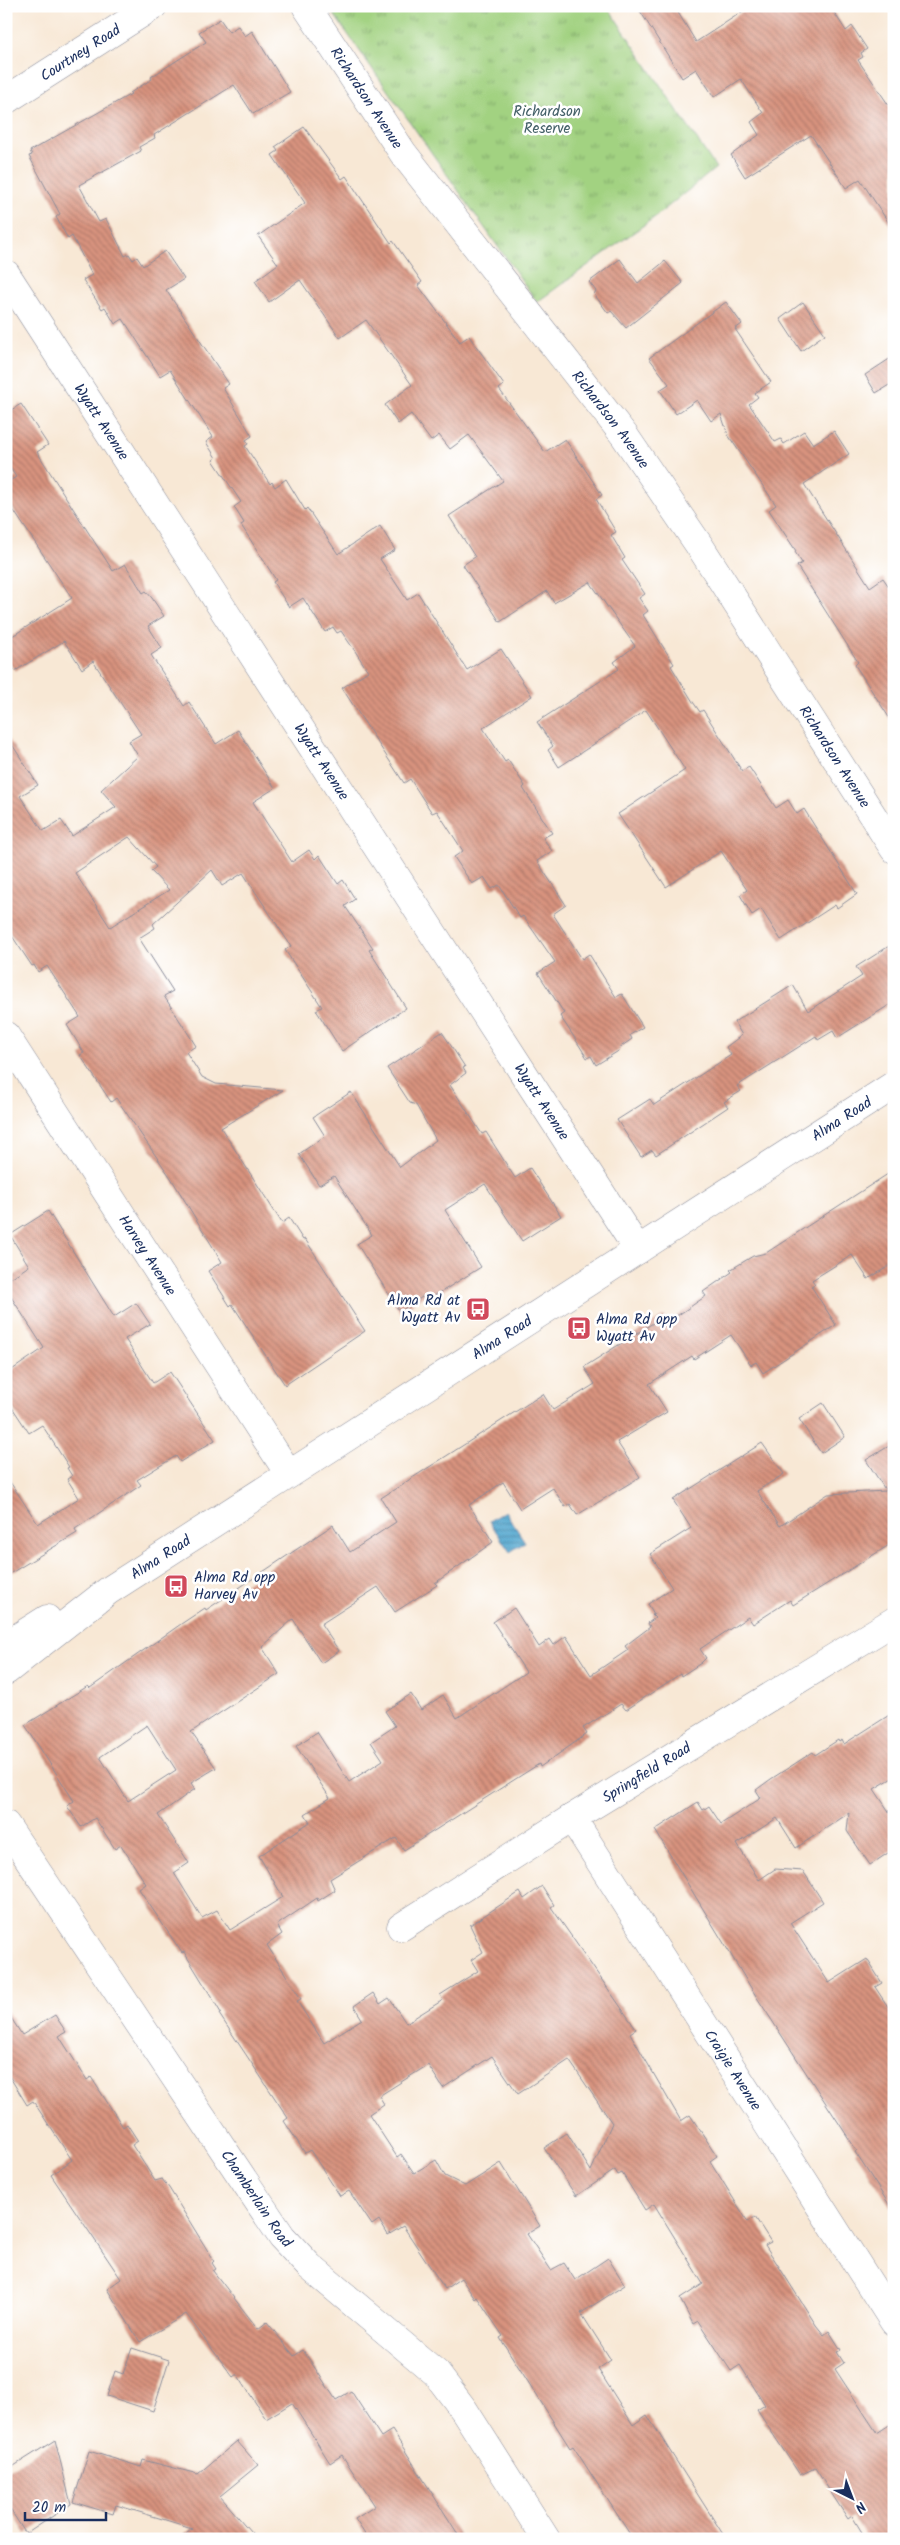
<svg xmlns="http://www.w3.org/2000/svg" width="900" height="2545" font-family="Kalam,sans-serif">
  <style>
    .grass { fill: url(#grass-tufts); stroke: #5e8070 }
    .water { fill: url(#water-rules); stroke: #376b96 }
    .building { fill: url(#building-back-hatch); fill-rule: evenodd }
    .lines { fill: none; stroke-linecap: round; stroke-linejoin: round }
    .street-casing { stroke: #8a8c9a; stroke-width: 29 }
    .secondary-casing { stroke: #8a8c9a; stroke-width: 29 }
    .street { stroke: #fff; stroke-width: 28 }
    .secondary { stroke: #fff; stroke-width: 28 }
    .labels { text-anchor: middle; stroke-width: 5; stroke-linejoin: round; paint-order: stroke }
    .street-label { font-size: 15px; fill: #1b2f5e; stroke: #fff }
    .park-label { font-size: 15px; fill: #446068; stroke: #fff }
    .poi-label { font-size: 15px; fill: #1b2f5e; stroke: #fff; text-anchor: start }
  </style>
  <defs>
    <pattern id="grass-tufts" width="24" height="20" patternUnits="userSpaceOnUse" patternTransform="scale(1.25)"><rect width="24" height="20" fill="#a2d281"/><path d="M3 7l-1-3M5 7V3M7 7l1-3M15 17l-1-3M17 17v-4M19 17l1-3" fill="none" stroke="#83ab6d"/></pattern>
    <pattern id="water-rules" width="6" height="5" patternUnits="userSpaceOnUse" patternTransform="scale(1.25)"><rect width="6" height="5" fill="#53a7cf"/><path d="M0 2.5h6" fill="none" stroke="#4488ab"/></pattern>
    <pattern id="building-back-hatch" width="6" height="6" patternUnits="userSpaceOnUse" patternTransform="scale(1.25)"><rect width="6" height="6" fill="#d8937e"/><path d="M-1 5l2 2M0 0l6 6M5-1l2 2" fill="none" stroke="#ae786a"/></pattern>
  </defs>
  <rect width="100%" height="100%" fill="#fff"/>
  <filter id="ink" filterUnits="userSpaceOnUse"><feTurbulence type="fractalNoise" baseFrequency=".02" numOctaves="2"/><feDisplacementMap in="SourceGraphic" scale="10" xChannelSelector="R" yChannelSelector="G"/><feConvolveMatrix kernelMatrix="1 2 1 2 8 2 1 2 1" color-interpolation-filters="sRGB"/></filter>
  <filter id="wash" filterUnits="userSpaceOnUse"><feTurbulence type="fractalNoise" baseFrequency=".0096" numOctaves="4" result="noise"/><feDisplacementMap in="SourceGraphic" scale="20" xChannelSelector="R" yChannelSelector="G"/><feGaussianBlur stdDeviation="1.12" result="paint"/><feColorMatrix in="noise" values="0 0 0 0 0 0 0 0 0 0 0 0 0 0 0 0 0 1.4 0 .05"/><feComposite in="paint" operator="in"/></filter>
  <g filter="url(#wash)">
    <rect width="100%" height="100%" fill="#f8e8d5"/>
    <path class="grass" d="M328,6H607L716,168L655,217L537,302Z"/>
    <path class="water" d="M505,1511L525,1542L510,1552L489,1521Z"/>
    <g id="blocks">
      <g class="building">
        <path d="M637,6H674L696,42L751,6H830L846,31L852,26L867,49L861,53L863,57L858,60L894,113V231L860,179L846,188L811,135L745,177L731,155L759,135L751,122L763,113L741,79L714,97L696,69L682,78Z"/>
        <path d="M220,19L229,32L238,26L245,36L252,31L290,92L253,114L234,85L154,135L155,138L139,147L141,151L79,185L99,222L106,219L125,256L129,254L133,260L137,257L143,266L165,251L184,279L166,290L229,384L223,388L252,436L246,440L248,444L245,446L270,484L272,482L275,487L286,479L305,510L307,508L338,554L380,526L395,550L380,559L407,600L418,593L467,670L501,649L532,696L483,728L505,762L508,760L525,786L523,788L552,833L543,838L552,851L537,861L566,905L553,914L582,959L589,954L616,997L622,994L643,1027L630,1035L632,1039L619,1048L620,1050L596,1065L591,1056L587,1058L574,1037L560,1016L564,1013L538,973L555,962L523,916L520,918L499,885L492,889L484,877L472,884L454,857L463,851L437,811L432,813L410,779L404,783L342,688L368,671L355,651L341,631L337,633L333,627L325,632L303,598L289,607L273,582L276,580L241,525L244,523L234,507L241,502L213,460L216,458L206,442L213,437L170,370L160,376L123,319L115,324L105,307L102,309L83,280L92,275L72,236L68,239L56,217L60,214L29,156L32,155L30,151L131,94L130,93L152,79L151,77L206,42L199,32Z"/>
        <path d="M304,127L342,179L346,176L391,243L393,241L422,282L418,285L460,342L469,336L504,385L499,389L545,452L565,439L602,495L596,499L616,532L611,535L625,558L622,560L645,594L639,598L648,611L643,615L674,664L671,666L693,702L700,712L703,710L742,771L749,767L776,808L788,800L797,814L804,809L857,894L837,908L835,905L781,940L761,909L752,915L740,895L747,890L721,851L666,887L618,814L685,770L646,710L559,767L548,750L553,746L537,722L619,669L614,662L635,646L590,582L554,603L547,591L500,622L463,565L475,557L449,516L503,481L469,435L450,449L439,435L431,441L411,414L398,424L385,405L412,385L366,320L340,338L300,280L269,302L255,281L278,264L258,236L305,203L272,155L278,151L275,147Z"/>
        <path d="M620,259L638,283L665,261L683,283L626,328L611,311L608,313L594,294L596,291L589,282Z"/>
        <path d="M726,302L742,324L735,329L771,382L755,393L758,397L749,404L775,442L781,439L784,444L804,431L813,444L834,431L849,454L804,484L870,587L883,578L894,594V725L855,665L858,662L797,566L802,563L795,552L796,551L769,510L776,505L728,435L721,414L711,421L697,400L676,414L660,390L669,384L649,358Z"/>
        <path d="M803,302L825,334L801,351L780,319Z"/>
        <path d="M894,356V382L876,393L865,375Z"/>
        <path d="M21,404L48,445L37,452L113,571L125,564L143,593L146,591L152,598L164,616L148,626L162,648L151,655L184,706L189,702L216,744L238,730L275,788L253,802L292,862L309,850L315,859L319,855L338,884L343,880L355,899L345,906L373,948L369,950L406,1008L342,1051L316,1010L322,1007L285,950L291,946L243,873L222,886L212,870L153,924L155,928L139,938L173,991L164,996L196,1046L186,1052L202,1077L216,1084L283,1090L221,1128L282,1223L289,1218L303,1240L305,1239L365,1331L285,1385L232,1304L230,1306L208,1271L222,1262L171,1178L116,1098L111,1102L80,1055L84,1053L67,1025L80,1017L47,966L38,972L34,965L32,966L6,927V735L38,785L20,796L43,831L61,820L72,836L116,807L101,790L138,756L129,741L141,734L93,661L82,669L64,641L15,671L6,658V640L72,598L6,499V483L16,477L6,462V413ZM129,837L156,867L151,871L169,890L110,927L75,873Z"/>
        <path d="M894,943V1002L837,1038L833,1031L818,1040L816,1036L737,1086L741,1091L724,1102L728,1107L656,1155L652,1150L641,1157L617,1120L650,1099L654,1105L731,1055L726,1047L742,1035L734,1022L793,985L808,1011L862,976L856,967Z"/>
        <path d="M442,1032L465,1067L463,1068L466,1073L450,1085L482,1134L486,1132L515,1178L530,1168L561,1216L522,1241L485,1184L445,1210L481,1267L441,1292L428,1299L425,1295L400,1312L357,1244L372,1235L334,1176L319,1185L299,1154L325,1136L313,1117L351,1092L400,1167L436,1140L416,1105L410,1103L387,1068Z"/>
        <path d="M894,1170V1263L868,1279L852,1255L812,1280L815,1284L811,1286L836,1325L763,1373L756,1362L751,1365L731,1335L694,1359L692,1356L649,1384L667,1412L617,1442L640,1477L577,1515L570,1504L565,1507L553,1488L520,1509L503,1482L469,1505L493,1542L435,1583L437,1585L395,1612L378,1587L321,1624L339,1651L321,1663L293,1619L262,1647L279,1674L191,1732L216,1768L191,1783L195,1789L158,1815L189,1863L174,1873L202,1918L217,1910L230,1930L283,1897L259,1856L310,1822L305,1814L330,1798L296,1746L317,1732L349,1782L383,1760L371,1742L395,1726L385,1711L411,1694L421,1710L443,1695L457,1718L526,1672L493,1622L514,1608L539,1647L550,1639L554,1645L566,1636L591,1675L628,1650L625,1646L650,1627L648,1623L655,1618L652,1615L654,1614L648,1604L672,1588L650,1554L691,1528L673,1500L762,1443L784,1474L757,1491L780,1526L828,1494L886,1491L866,1460L894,1443V1542L793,1605L790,1600L753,1624L748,1617L700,1649L706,1658L701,1663L681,1676L680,1674L626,1710L621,1704L583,1728L587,1734L560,1753L540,1767L539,1764L404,1850L396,1838L330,1879L335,1890L318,1901L317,1898L277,1925L282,1934L267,1945L301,1999L297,2001L324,2043L362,2019L354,2006L373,1993L380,2004L389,1998L406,2023L443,2000L440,1995L478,1971L471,1960L483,1952L470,1925L520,1892L524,1899L542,1886L554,1905L551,1907L636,2029L630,2033L681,2121L690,2115L717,2156L710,2161L748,2222L755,2217L771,2242L765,2245L776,2262L816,2325L824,2335L829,2331L841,2350L837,2352L844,2363L835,2369L877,2433L894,2422V2539H866L852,2516L848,2519L815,2468L800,2475L757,2410L765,2405L740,2365L731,2371L698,2321L693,2324L680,2299L703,2284L654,2204L645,2210L622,2173L618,2175L615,2170L576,2196L544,2148L567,2133L591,2171L612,2123L569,2060L518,2094L492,2056L443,2088L428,2065L379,2096L384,2104L369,2114L397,2157L401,2154L414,2173L436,2160L445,2176L465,2186L501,2163L540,2226L527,2234L551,2270L564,2263L575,2280L608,2258L625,2285L581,2313L611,2360L598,2369L633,2425L647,2415L726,2539H633L573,2446L570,2448L539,2399L500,2338L503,2336L477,2297L475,2299L461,2278L445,2289L403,2226L388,2235L379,2220L372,2225L349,2191L340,2196L310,2150L305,2153L284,2121L288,2118L219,2014L221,2013L211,1996L184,1952L182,1953L139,1889L146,1884L121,1845L115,1849L95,1818L81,1827L67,1806L74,1801L25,1725L88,1686L90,1688L181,1624L205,1608L206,1610L333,1525L350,1552L396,1522L381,1498L543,1394L553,1410L595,1384L584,1367L664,1316L668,1322L706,1296L703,1292L732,1272L730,1270L753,1256L766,1253ZM147,1725L176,1770L128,1801L100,1757Z"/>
        <path d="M48,1211L114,1317L136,1303L150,1324L125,1339L153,1383L170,1372L215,1440L180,1462L176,1456L137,1480L141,1485L75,1529L77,1533L6,1576V1476L38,1524L79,1498L67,1479L72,1476L67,1468L69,1467L42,1425L29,1433L6,1398V1374L44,1348L6,1289V1281L29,1266L10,1235Z"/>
        <path d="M823,1403L845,1437L821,1453L799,1419Z"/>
        <path d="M894,1712V1777L874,1789L894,1819V1849L870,1865L847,1831L849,1813L796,1848L777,1818L737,1844L759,1880L775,1869L803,1871L823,1902L790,1923L829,1983L867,1959L882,1983L875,1987L894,2016V2212L855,2152L857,2151L756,1996L655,1830L698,1802L703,1810L709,1806L721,1824L761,1798L756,1790L771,1779L813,1752L815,1755L838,1740L839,1742L842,1740L844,1744Z"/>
        <path d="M6,2010L22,2035L55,2015L66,2032L59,2036L87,2080L91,2077L123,2127L127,2124L138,2141L132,2145L155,2181L162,2179L169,2188L214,2261L212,2263L216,2269L213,2271L258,2329L267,2322L294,2356L303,2350L336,2400L351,2391L381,2437L392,2430L461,2539H368L355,2519L375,2506L342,2455L330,2463L292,2403L266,2419L237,2374L233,2377L186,2314L140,2342L107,2289L121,2279L51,2175L72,2160L33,2101L27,2105L6,2071Z"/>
        <path d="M132,2348L169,2360L153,2411L107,2396L115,2371L123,2374Z"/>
        <path d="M55,2440L71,2504L26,2534L6,2503V2471Z"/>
        <path d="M237,2441L258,2465L220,2496L257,2539H179L192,2528L116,2505L113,2514L73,2502L89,2451L141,2467L143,2460L198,2474Z"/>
      </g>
    </g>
  </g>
  <g filter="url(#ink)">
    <use href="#blocks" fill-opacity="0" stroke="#8a8c9a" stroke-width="1"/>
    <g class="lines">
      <g class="street-casing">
        <g id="street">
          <path id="s1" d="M306,6L403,153L624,435L701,548L894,849"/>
          <path id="s2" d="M6,100L153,6"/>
          <path id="s3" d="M6,274L638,1250"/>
          <path id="s4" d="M6,1036L289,1474"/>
          <path id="s5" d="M572,1818L894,2322"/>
          <path id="s6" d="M6,1825L282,2237L309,2266L436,2373L464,2410L546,2539"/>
          <path id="s7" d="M401,1927L572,1818L894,1621"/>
        </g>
      </g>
      <g class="secondary-casing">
        <g id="secondary">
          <path d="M6,1645L47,1619"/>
          <path id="s8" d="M6,1671L108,1591L894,1085"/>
        </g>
      </g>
      <use href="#street" class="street"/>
      <use href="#secondary" class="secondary"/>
    </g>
  </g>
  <defs>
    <g id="bus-square" transform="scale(1.25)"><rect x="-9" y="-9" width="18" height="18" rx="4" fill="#d1495b" stroke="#fff"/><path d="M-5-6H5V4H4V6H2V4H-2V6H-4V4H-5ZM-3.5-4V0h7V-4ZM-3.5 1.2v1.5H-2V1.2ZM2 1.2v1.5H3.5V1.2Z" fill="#fff"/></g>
  </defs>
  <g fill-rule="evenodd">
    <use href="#bus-square" x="478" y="1309"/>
    <use href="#bus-square" x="579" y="1328"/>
    <use href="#bus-square" x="176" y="1586"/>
  </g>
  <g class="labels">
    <g class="street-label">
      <text dy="5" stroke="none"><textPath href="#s2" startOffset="88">Courtney Road</textPath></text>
      <text dy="5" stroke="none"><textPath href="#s1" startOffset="110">Richardson Avenue</textPath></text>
      <text dy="5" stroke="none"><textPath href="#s1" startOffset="514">Richardson Avenue</textPath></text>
      <text dy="5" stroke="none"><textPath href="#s3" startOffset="176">Wyatt Avenue</textPath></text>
      <text dy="5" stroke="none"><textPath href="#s1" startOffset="919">Richardson Avenue</textPath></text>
      <text dy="5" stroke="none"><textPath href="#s3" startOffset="581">Wyatt Avenue</textPath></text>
      <text dy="5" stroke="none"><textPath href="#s3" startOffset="986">Wyatt Avenue</textPath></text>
      <text dy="5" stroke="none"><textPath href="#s8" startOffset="1002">Alma Road</textPath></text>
      <text dy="5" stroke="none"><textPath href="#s4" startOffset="261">Harvey Avenue</textPath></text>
      <text dy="5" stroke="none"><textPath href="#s8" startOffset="598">Alma Road</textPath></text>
      <text dy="5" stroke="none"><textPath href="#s8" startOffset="192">Alma Road</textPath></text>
      <text dy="5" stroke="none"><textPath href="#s7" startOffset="290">Springfield Road</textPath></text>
      <text dy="5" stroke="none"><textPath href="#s5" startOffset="299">Craigie Avenue</textPath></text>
      <text dy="5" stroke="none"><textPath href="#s6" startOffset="450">Chamberlain Road</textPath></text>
    </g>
    <g class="park-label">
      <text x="547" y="116">Richardson<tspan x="547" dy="17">Reserve</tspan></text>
    </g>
    <g class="poi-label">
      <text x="460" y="1305" text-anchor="end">Alma Rd at<tspan x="460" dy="17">Wyatt Av</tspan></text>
      <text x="596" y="1324">Alma Rd opp<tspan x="596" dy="17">Wyatt Av</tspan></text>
      <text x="194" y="1582">Alma Rd opp<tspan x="194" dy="17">Harvey Av</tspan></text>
    </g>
  </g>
  <rect width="900" height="2545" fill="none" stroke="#fff" stroke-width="25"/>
  <g transform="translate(852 2498) rotate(138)" stroke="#ffffff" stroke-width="4" paint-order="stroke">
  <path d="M0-4L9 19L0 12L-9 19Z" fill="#1b2f5e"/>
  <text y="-8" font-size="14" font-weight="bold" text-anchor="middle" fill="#1b2f5e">N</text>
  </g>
  <path d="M25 2512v8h81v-8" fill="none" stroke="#1b2f5e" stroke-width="2.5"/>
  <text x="32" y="2512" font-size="15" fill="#1b2f5e" stroke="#ffffff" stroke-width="4" paint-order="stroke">20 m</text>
</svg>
